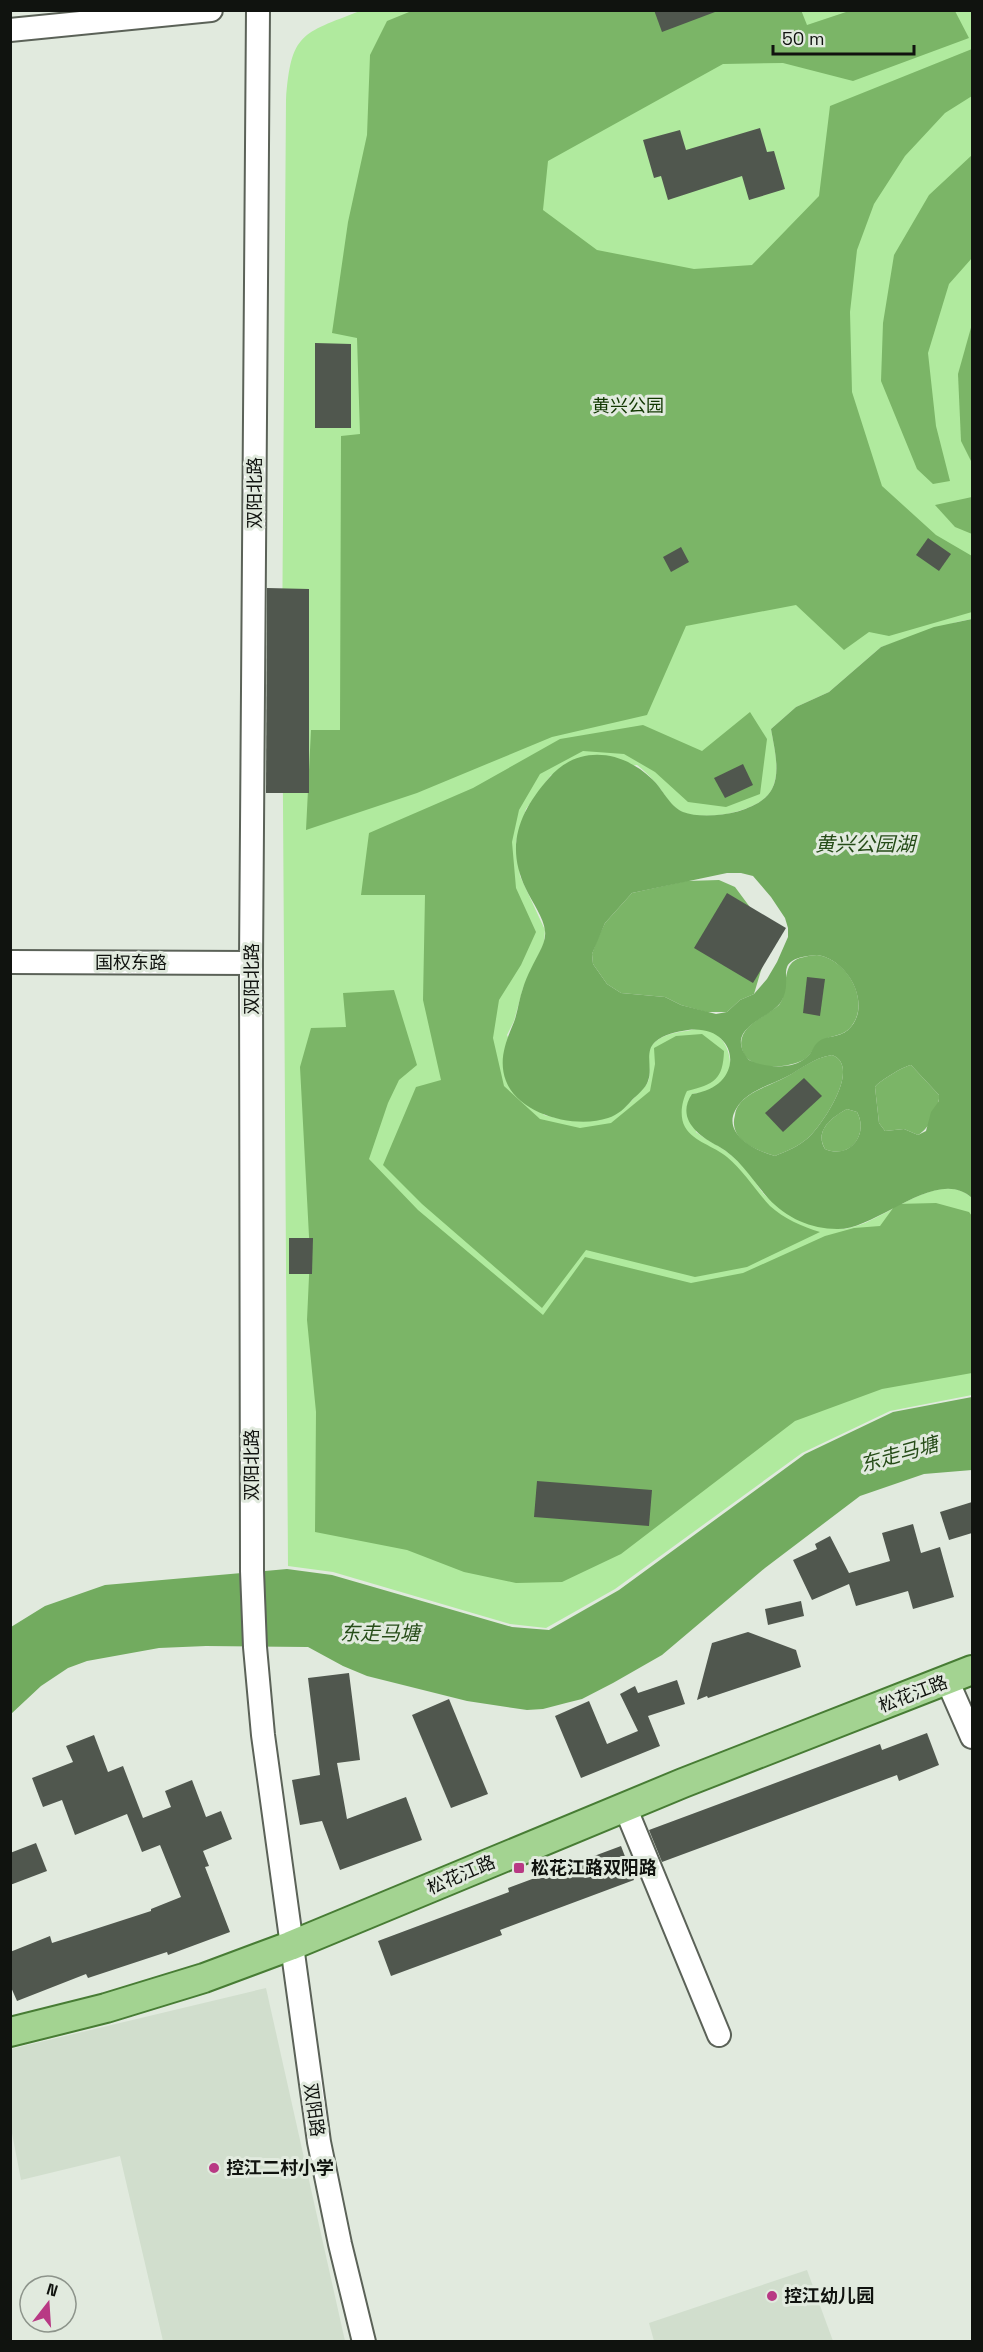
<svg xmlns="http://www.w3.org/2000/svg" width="983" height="2352" font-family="'Space Grotesk','Noto Sans SC',sans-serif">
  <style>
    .built { fill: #d1decd }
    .green { fill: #b0ea9e }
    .forest { fill: #7bb567 }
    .water { fill: #72ab5f; fill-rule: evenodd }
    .building { fill: #50574e }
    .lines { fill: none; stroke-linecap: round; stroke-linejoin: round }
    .minor-casing { stroke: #5b6258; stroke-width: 26 }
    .major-casing { stroke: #477c34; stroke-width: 32 }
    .minor { stroke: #fff; stroke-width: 22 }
    .major { stroke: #a3d391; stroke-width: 28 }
    .poi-dot { fill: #b83984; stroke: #e1eade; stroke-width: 2 }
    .labels { text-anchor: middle; stroke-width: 6; stroke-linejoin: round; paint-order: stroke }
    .park-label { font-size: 18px; fill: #113700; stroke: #e1eade }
    .street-label { font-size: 18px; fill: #10130f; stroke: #e1eade }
    .poi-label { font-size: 18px; font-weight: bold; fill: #10130f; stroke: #e1eade; text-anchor: start }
    .water-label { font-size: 20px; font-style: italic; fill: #264c18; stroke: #e1eade }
  </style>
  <rect width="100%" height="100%" fill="#e1eade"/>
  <g class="built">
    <path d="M266,1988L345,2341H163L120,2156L21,2180L11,2128V2049Z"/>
    <path d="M807,2270L833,2341H654L649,2323Z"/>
  </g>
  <path class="green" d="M360,11H972V619L957,622L881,647L829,692L796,707L771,729C774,747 781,771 772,789C761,812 704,822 682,812C669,806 663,790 654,781C649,775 643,770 637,765L551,775L526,809L516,842L520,876L545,930L544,943L523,988L514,1021L507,1035L544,1115C580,1124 609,1127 635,1097C640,1091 647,1086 649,1079C651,1068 645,1052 653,1044C661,1035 676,1032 686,1031C692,1030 699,1028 705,1029C727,1033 739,1067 722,1083C714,1090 701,1093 692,1094L696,1132C705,1139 714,1143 723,1149C732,1155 740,1163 747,1171C755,1179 760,1193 770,1199C776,1204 835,1229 841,1229C880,1228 937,1165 972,1198V1395L890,1411L802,1453L615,1589L546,1628L510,1624L333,1572L288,1566L282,654L286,100C291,33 301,34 360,11Z"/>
  <g class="forest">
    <path d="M414,10H801L807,25L849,11H955L969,38L853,81L783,63L723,64L548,161L543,210L597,250L694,269L752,265L819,196L830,106L972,49V96L945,113L905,156L874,204L857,250L850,312L852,392L882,486L936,535L972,556V612L889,636L869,632L844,650L796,605L686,626L647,715L552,737L417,793L306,830L311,730H340L341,436L360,434L357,338L332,333L348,222L367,135L370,55L387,21Z"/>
    <path d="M972,155V258L949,284L928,353L936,426L950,481L933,484L917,469L881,381L883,323L894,255L929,195Z"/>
    <path d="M972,324V463L961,441L958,374Z"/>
    <path d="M972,497V534L955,527L935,505Z"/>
    <path d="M750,712L767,739L760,794L726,807L688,802L655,772L624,754L583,751L540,774L519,810L512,842L516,888L536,932L521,965L499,1000L493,1038L504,1086L540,1119L580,1128L611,1123L650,1091L655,1064L654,1048L676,1036L702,1034L724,1051C723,1080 714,1084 687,1091C682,1101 679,1116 685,1127C694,1142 714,1146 727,1157C744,1171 755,1190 770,1206C783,1218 803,1227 820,1232L747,1267L695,1277L586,1250L542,1308L422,1204L383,1165L416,1087L441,1080L423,1000L425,895H361L369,833L473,788L560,739L643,725L702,751Z"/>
    <path d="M719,880L735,887L758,918L765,957L754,994L740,1000L727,1012H706L681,1005L665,997L621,993L607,984L593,964L592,954L597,940L605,923L632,893L686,881Z"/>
    <path d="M817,955C848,959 873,1004 849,1029C841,1037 828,1035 820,1042C814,1046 811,1055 805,1059C795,1065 777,1068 765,1066C756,1065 746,1060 743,1052C733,1027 766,1017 779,1005C782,1001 783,997 784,992C788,964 787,958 817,955Z"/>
    <path d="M394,990L417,1065L399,1080L388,1103L369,1159L418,1210L543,1315L585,1257L691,1283L743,1273L825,1236L854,1228L880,1226L896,1204L936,1203L969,1212L972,1216V1373L882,1389L795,1421L621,1554L562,1582L516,1583L464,1572L407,1550L315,1532L316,1412L307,1320L310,1255L300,1067L311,1028L346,1027L343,993Z"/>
    <path d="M832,1055C862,1066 823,1124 808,1138C799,1146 787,1151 775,1156C756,1150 728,1140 735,1115C736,1107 741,1101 748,1096C759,1088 773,1084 786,1077C801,1069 813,1058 832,1055Z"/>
    <path d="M911,1065L939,1095C940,1108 929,1129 918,1135L904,1129L885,1131L879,1123L875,1087C879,1081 904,1066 911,1065Z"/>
    <path d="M847,1109L857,1112C869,1134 850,1160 825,1149C814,1130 832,1117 847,1109Z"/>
  </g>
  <g class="water">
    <path d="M972,619V1198C937,1165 877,1230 837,1229C811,1229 786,1218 768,1198C752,1180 740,1158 718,1146C697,1135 676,1118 692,1094C747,1087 740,1024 688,1030C676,1032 664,1034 655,1042C644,1052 653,1068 648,1081C646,1088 637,1095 632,1100C625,1108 618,1115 608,1118C576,1129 519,1115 506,1081C498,1060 506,1041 514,1022C518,1011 519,999 523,988C527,975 534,963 540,951C543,945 546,938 545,931C544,918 532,902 526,889C505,846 519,812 549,778C578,744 622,750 652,779C663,789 669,806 683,812C706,821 760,813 772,789C781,772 774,747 771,729L796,707L829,692L881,647L934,627ZM727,873H741L753,876L771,897L785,918L788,928V937L777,962L767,979L754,994L740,1000L727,1012L716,1014L681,1005L665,997L621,993L607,984L593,964L592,954L605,923L632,893ZM817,955C848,959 874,1006 848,1030C839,1038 826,1035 818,1042C813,1046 812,1053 807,1057C793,1070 765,1068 749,1060C722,1028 770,1019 781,1002C796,977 768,959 817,955ZM832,1055C862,1066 823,1124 808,1138C799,1146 787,1151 775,1156C749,1149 714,1128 744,1099C755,1089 772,1084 786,1077C802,1069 813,1058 832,1055ZM911,1065L939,1095V1101L931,1112L926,1131L918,1135L904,1129L885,1131L879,1123L875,1087C879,1081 904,1066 911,1065ZM847,1109L857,1112C869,1134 850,1160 825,1149C814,1131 832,1117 847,1109Z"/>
    <path d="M972,1397V1470L924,1474L860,1496L765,1568L662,1655L613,1683L582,1699L566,1703L543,1709L527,1710L467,1701L367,1676L343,1666L308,1647L206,1646L159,1648L87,1661L68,1668L41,1686L11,1714V1627L45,1606L105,1585L287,1569L332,1575L512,1627L549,1630L619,1590L805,1454L893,1412Z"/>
  </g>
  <g class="building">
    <path d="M654,10H715V12L662,32Z"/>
    <path d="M760,128L767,152L774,151L785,189L749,200L742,176L668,200L661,176L654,178L643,140L680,130L686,150Z"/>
    <path d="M315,343L351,344V428H315Z"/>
    <path d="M928,538L951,554L939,571L916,555Z"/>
    <path d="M681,547L689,562L671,572L663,557Z"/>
    <path d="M267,588L309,589V793H266Z"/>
    <path d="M743,764L753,785L725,798L714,778Z"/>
    <path d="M727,893L786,928L753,983L694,948Z"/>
    <path d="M807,977L825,979L820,1016L803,1013Z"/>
    <path d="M804,1078L822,1096L783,1132L765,1113Z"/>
    <path d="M289,1238H313L312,1274H289Z"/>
    <path d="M537,1481L652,1490L649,1526L534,1517Z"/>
    <path d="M972,1502V1533L949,1540L940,1512Z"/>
    <path d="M913,1524L921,1553L940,1547L954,1597L913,1609L908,1591L856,1606L849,1584L812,1600L793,1560L817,1549L815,1544L830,1536L849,1573L890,1561L882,1533Z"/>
    <path d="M801,1601L804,1616L768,1625L765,1609Z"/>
    <path d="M748,1632L796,1650L801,1667L708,1698L707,1696L697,1700L712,1643Z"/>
    <path d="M349,1673L360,1760L337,1763L347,1819L406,1797L422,1840L340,1870L322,1821L300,1825L292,1780L320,1775L308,1678Z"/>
    <path d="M677,1680L685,1704L648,1716L660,1746L581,1778L555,1716L589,1701L607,1744L638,1731L620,1694L635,1686L638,1693Z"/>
    <path d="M449,1699L488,1794L451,1808L412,1715Z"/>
    <path d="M927,1733L939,1765L899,1781L897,1775L662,1862L649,1830L880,1744L882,1750Z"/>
    <path d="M94,1735L108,1772L123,1766L143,1818L171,1807L165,1791L192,1780L206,1817L221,1811L232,1839L203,1851L209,1866L205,1867L230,1932L168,1955L167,1952L88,1978L86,1974L17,2001L10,1985V1952L50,1936L52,1943L151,1911V1909L181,1897L160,1845L142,1852L127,1814L75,1835L62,1800L43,1807L32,1778L73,1762L66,1746Z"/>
    <path d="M36,1843L47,1871L10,1885V1853Z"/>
    <path d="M621,1846L634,1880L500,1930L502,1935L391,1976L378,1941L509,1892L508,1888Z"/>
  </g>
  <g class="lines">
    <g class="minor-casing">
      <g id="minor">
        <path d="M258,10L251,963L252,1571L255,1647L263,1735L319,2142L340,2244L364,2342"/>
        <path d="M10,30L211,10"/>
        <path d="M10,962L251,963"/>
        <path d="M947,1680L972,1737"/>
        <path d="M625,1807L719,2035"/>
      </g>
    </g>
    <g class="major-casing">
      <path id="major" d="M10,2032L106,2008L204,1978L290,1946L683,1783L972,1670"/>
    </g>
    <use href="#minor" class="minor"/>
    <use href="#major" class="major"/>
  </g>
  <g class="poi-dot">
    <rect x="513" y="1862" width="12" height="12" rx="3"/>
    <circle cx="214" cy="2168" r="6"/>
    <circle cx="772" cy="2296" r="6"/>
  </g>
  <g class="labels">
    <g class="park-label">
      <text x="628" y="412">黄兴公园</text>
    </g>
    <g class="street-label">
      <text transform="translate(255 493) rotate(-90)" y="6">双阳北路</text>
      <text x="131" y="969">国权东路</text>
      <text transform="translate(252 979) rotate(-90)" y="6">双阳北路</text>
      <text transform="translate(252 1465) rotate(-90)" y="6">双阳北路</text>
      <text transform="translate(913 1694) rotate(-21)" y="6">松花江路</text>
      <text transform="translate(461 1875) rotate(-23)" y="6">松花江路</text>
      <text transform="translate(314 2110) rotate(82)" y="6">双阳路</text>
    </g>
    <g class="poi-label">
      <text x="531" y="1874">松花江路双阳路</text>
      <text x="226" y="2174">控江二村小学</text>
      <text x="784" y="2302">控江幼儿园</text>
    </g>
    <g class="water-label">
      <text x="865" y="851">黄兴公园湖</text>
      <text transform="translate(899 1454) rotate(-16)" y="7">东走马塘</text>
      <text x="380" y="1640">东走马塘</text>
    </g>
  </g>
  <rect width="983" height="2352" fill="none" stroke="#10130f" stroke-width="24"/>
  <g transform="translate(48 2304) rotate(17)"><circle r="28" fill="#e1eade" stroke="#8d948b" stroke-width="1.5"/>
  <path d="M0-4.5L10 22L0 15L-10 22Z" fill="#b83984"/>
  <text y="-9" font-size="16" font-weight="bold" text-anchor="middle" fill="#10130f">N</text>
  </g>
  <path d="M773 45v9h141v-9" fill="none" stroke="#10130f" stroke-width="3"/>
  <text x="782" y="45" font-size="18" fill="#10130f" stroke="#e1eade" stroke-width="4.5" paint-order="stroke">50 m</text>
</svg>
